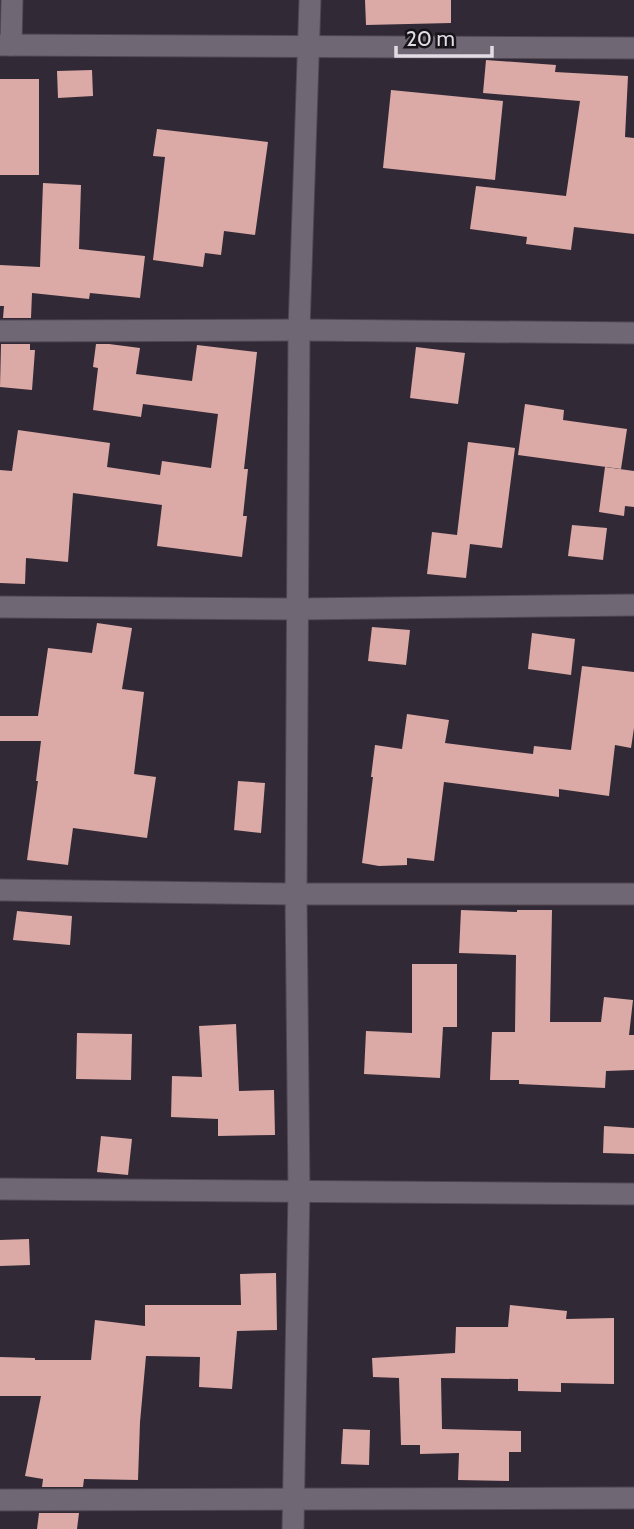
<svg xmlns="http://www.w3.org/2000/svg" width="634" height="1529" font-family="Cabin,sans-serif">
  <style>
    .building { fill: #dba9a6 }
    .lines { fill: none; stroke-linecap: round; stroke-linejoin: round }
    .minor-casing { stroke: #4e4751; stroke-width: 23 }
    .minor { stroke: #706775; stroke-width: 21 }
  </style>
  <rect width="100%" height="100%" fill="#322936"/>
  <g class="building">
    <path d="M365,0H451V23L366,25Z"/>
    <path d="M486,60L556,65L555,72L628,76L625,137L634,138V234L574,227L571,250L526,244L527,237L470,229L476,186L566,196L580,101L483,93Z"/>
    <path d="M92,70L93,96L58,98L57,71Z"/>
    <rect x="0" y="79" width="39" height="96"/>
    <path d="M391,90L503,101L495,180L383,168Z"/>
    <path d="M157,129L268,142L255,235L224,231L221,255L205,253L203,267L153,260L165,157L153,156Z"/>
    <path d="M43,183L81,185L79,249L145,256L140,298L90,293L89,299L32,293L31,318H3L4,306H0V265L40,267Z"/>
    <path d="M1,344H30V350H35L32,390L0,387Z"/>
    <path d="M96,344H109L140,348L136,374L192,381L197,345L257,352L244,469H248L243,516H247L242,557L157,546L162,505L73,493L68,562L26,558L25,584L0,583V470L12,471L18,430L110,443L107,467L160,475L162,461L211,468L218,414L143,404L141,417L93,410L98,368L93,367Z"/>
    <path d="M416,347L465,353L458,404L410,398Z"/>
    <path d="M525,404L564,410L563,420L627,429L621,469L518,455Z"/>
    <path d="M468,442L515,448L502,548L470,544L466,578L427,574L432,532L457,535Z"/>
    <path d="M605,467L634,471V507L625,506L624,516L599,512Z"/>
    <path d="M572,525L607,528L603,560L568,556Z"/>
    <path d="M97,623L132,628L122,689L144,692L134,774L156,777L147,838L73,828L68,865L27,860L38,781H36L41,741H0V716H38L48,648L92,653Z"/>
    <path d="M372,627L410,630L406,665L368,661Z"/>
    <path d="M532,633L575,639L571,675L528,669Z"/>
    <path d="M582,666L634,672V728L631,748L615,745L609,796L559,789V797L444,782L434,861L407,858V865L379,866L362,863L373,777H371L375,745L402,749L407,714L449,720L445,743L533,754L534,746L571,750Z"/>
    <path d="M238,781L265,783L261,833L234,830Z"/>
    <path d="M461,910L517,912V910H552L550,1022H601L604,997L633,1000L629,1035H634V1070L606,1071L605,1088L519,1084V1080H490L492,1032H515L516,955L459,953Z"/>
    <path d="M17,911L72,916L70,945L13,940Z"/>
    <path d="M412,964H457V1027H443L440,1078L364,1074L366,1031L412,1033Z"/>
    <path d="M236,1024L239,1091L274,1090L275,1135L218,1136V1119L171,1117L172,1076L202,1077L199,1026Z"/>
    <path d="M77,1033L132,1034L131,1080L76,1079Z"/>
    <path d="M604,1126L634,1128V1154L603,1153Z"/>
    <path d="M101,1136L132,1139L128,1175L97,1172Z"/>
    <path d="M29,1239L30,1265L0,1266V1240Z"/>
    <path d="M276,1273L277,1330L237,1331L232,1389L199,1387L200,1357L146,1356L140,1422L138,1480L84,1479L83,1487H42L43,1479L25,1476L41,1396H0V1357L35,1358V1360H91L95,1320L145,1326V1305H241L240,1274Z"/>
    <path d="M510,1305L567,1311L566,1319L614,1318V1384L561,1383V1392L518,1391V1379L441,1378L442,1429L521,1431V1452H509V1481L458,1480L459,1453L420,1454V1445H401L399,1378L373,1377L372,1358L455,1353L456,1327H508Z"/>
    <path d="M343,1429L370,1430L369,1465L341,1464Z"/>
    <path d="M39,1513H79L77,1529H37Z"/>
  </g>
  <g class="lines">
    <g class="minor-casing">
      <g id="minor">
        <path d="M0,45L634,48"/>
        <path d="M11,45L12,0"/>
        <path d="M0,331L299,330L634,333"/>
        <path d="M0,607L297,609L634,605"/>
        <path d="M0,890L296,894H634"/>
        <path d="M0,1189L634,1194"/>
        <path d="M0,1500L634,1498"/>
        <path d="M293,1529L299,1190L296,894L299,330L310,0"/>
      </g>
    </g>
    <use href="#minor" class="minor"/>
  </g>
  <path d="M396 46v10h96v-10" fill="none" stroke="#e2dde5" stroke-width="3.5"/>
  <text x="406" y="46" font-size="21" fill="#e2dde5" stroke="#171419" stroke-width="5" paint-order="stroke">20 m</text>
</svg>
